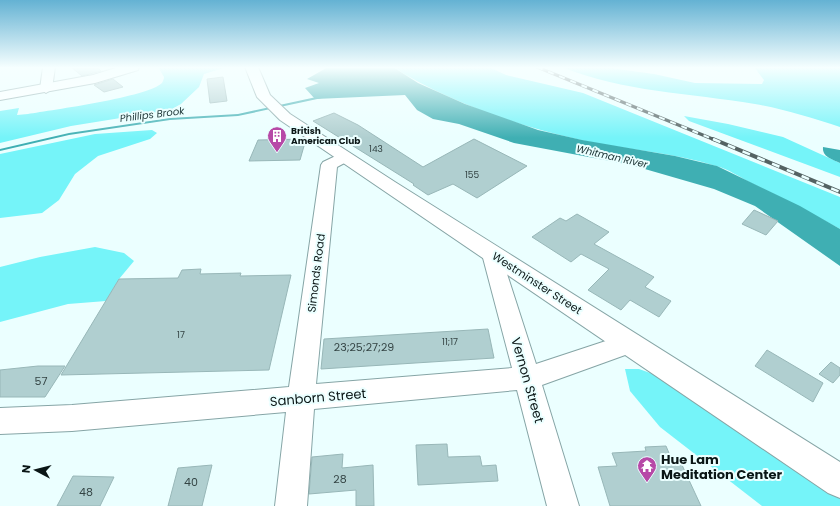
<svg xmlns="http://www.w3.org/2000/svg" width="840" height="506" font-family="Poppins,sans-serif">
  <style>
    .green { fill: #75f4f9 }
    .water { fill: #3fafb3 }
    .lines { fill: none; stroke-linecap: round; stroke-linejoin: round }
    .stream { fill: #3fafb3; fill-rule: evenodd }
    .building { fill: #b0cfd0; stroke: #98b7b8 }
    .minor-casing { stroke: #86a5a6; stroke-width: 2 }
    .major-casing { stroke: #86a5a6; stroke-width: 2 }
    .highway-casing { stroke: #86a5a6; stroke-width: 2 }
    .minor { fill: #fff; fill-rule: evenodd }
    .major { fill: #fff; fill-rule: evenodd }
    .highway { fill: #fff; fill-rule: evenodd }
    .rail-far1-casing { stroke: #546363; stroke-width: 3 }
    .rail-casing { stroke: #546363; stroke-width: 4 }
    .rail-far1 { stroke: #ebffff; stroke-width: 2; stroke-dasharray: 6; stroke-linecap: butt }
    .rail { stroke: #ebffff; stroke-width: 2.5; stroke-dasharray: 8; stroke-linecap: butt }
    .labels { text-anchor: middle; stroke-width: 4; stroke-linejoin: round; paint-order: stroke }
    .far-poi-label { font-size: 9px; font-weight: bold; fill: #0a1616; stroke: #ebffff; text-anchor: start }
    .number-label { font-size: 9px; fill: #344444 }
    .far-water-label { font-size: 10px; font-style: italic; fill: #203839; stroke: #ebffff }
    .street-label { font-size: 11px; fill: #0a1616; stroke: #ebffff }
    .near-number-label { font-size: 11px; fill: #344444 }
    .near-street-label { font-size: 13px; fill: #0a1616; stroke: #ebffff }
    .near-poi-label { font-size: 13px; font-weight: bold; fill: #0a1616; stroke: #ebffff; text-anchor: start }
  </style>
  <rect width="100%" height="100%" fill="#ebffff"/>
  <g class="green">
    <path d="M158,67H227L204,74L199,87L181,104L170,110L71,126L0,143V111L19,108L17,115L28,114C52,110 148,97 162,83C163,81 164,79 164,77Z"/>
    <path d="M393,67H489L506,75L583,93L840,197V229C811,213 781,197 751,183C740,177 728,169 716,166C672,152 626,150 581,140C516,126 449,102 393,67Z"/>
    <path d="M562,67H603L654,74L695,83L762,84L764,80L754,67H840V127C812,118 784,109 755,104C690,93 623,92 562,67Z"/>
    <path d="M684,116L728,124L783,137L840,163V177L689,121Z"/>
    <path d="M152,130L157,133L150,139L98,156L75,174L59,200L42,213L0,218V154L95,134Z"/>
    <path d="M95,247L124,253L134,261L119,279L106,301L68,304L0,322V267L40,257Z"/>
    <path d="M625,369H639L653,374L806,473L840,497V506H762L660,427L630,391Z"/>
  </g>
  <g class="water">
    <path d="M328,67H393L418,83L465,104L538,130L582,140L675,156L717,166L800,206L840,229V266L755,206L714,189L631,165L514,143L459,124L433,119L417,110L405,95L315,99L305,88L319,83L307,79Z"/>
    <path d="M823,147L840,150V163C832,159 822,157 823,147Z"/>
  </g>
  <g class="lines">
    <path class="stream" d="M321,96H322V98L238,116L170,120L69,135L0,151V149L69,133L170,118L238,114Z"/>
  </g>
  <g class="building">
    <path d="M71,67H97L101,71L82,76Z"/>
    <path d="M223,77L227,101L210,103L207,79Z"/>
    <path d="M113,79L123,87L104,92L94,85Z"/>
    <path d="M334,113L358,125L423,167L474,139L527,166L477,198L453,184L428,195L413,185L414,184L313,121Z"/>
    <path d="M306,139L300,160L249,161L258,140Z"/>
    <path d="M754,210L778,221L766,235L742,224Z"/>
    <path d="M577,214L609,232L594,244L654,277L645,287L671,301L659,317L630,300L621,310L588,290L609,269L581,254L571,262L532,237L560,218L566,221Z"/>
    <path d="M201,269L200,274L241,273L240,276L291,275L269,370L61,375L119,279L178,278L182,270Z"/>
    <path d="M488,329L494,358L321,369L324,339Z"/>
    <path d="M767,350L823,383L813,402L755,366Z"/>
    <path d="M831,362L840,368V375L833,383L819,374Z"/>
    <path d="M65,366L45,397H0V370L38,366Z"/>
    <path d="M447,444L448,457L480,456L482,466L496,465L498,481L418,485L416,445Z"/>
    <path d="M666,446L674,465H682L701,506H610L598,467L617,466L612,453L646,451L645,447Z"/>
    <path d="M343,454L342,468L373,465L374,506H356V490L309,494L312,457Z"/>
    <path d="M212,465L202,506H168L178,468Z"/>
    <path d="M73,476L114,477L100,506H57Z"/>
  </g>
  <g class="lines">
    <g class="minor-casing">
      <g id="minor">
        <path d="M43,67H55L52,89L46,93L40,89Z"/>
        <path d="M344,152L350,154L352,157L350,160L337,167L316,384L512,368L482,254L485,249L492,247L499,249L536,364L630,333L639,336L642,343L639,350L542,385L579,506H547L517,390L314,409L307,506H275L286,412L72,431L0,434V408L72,405L289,387L321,165L323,162Z"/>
      </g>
    </g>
    <g class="major-casing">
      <path id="major" d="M119,67H139L138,70L95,83L0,100V92L93,75Z"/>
    </g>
    <g class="highway-casing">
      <path id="highway" d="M245,67H258L270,95L290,114L395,182L840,462V498L828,493L280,120L257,97Z"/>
    </g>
    <use href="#minor" class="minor"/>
    <use href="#major" class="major"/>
    <use href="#highway" class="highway"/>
    <g class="rail-far1-casing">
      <path id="rail-far1" d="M537,67L715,140"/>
    </g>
    <g class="rail-casing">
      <path id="rail" d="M713,139L840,192"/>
    </g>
    <use href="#rail-far1" class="rail-far1"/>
    <use href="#rail" class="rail"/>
  </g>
  <linearGradient id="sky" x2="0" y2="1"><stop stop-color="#64b2d3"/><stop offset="0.49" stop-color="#f6ffff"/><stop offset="1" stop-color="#f6ffff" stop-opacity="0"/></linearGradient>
  <rect width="840" height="138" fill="url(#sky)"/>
  <defs>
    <g id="building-pin" transform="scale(1)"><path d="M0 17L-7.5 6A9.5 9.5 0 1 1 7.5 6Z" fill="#b749a7" stroke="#ebffff"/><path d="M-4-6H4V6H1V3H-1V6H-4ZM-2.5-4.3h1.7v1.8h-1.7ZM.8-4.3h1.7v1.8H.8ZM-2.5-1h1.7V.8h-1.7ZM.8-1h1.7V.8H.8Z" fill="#fff"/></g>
    <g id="temple-pin" transform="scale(1)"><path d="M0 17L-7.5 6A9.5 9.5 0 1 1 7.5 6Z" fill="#b749a7" stroke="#ebffff"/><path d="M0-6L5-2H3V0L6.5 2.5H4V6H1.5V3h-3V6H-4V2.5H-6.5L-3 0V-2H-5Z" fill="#fff"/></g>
  </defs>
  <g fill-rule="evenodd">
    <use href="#building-pin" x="277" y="136"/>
    <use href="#temple-pin" x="647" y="466"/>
  </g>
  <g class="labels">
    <g class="far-poi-label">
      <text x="291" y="134">British<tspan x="291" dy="10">American Club</tspan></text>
    </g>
    <g class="number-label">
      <text x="376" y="152">143</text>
      <text x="472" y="178">155</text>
      <text x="181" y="338">17</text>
      <text x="450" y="345">11;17</text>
    </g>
    <g class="far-water-label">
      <text transform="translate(152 114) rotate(-7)" y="4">Phillips Brook</text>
      <text transform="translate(612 156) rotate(13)" y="4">Whitman River</text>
    </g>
    <g class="street-label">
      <text transform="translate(316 273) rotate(-83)" y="4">Simonds Road</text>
      <text transform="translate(537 283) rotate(33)" y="4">Westminster Street</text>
    </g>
    <g class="near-number-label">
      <text x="364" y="351">23;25;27;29</text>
      <text x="41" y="385">57</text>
      <text x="340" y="483">28</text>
      <text x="191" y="486">40</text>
      <text x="86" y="496">48</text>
    </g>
    <g class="near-street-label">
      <text transform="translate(528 380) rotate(74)" y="5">Vernon Street</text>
      <text transform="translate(318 397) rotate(-5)" y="5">Sanborn Street</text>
    </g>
    <g class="near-poi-label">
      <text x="661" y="464">Hue Lam<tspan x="661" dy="15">Meditation Center</tspan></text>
    </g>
  </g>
  <g transform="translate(36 470) rotate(277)" stroke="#ebffff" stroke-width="3" paint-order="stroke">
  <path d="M0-3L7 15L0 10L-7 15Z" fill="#0a1616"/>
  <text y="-6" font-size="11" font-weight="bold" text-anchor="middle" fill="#0a1616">N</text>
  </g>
</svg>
